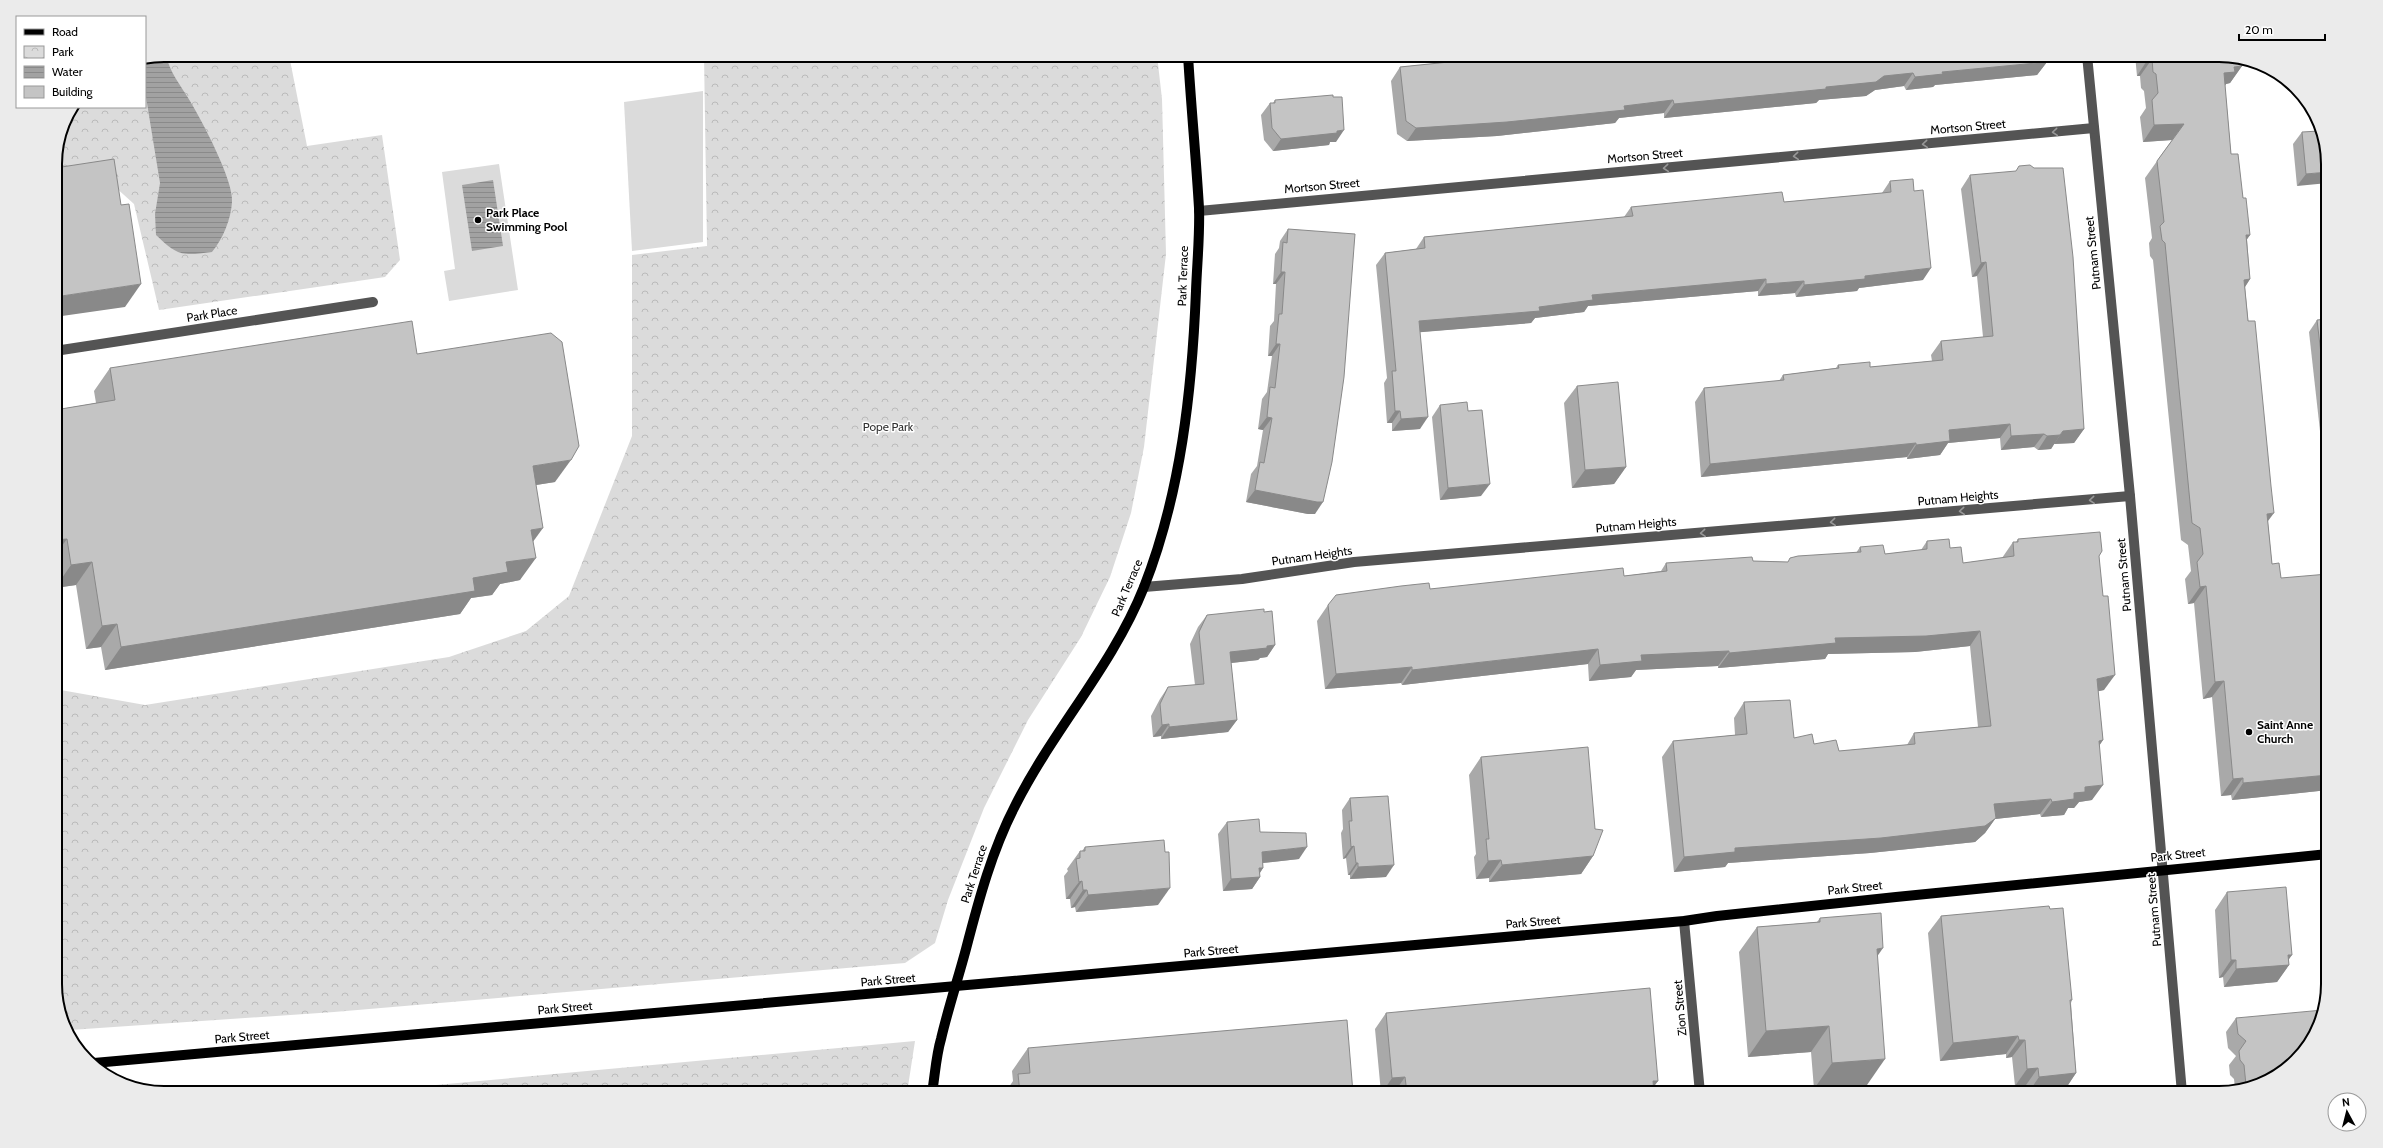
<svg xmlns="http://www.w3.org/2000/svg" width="2383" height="1148" font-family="Cabin,sans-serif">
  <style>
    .park { fill: url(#park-crowns) }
    .garden { fill: #dbdbdb }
    .water { fill: url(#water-rules) }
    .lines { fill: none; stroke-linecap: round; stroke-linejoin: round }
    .minor { stroke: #545454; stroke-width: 10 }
    .major { stroke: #000; stroke-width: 10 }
    .wall { fill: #a9a9a9 }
    .shaded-wall { fill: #898989 }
    .building { fill: #c4c4c4; stroke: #898989 }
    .oneway { stroke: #989898 }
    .poi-dot { fill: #000; stroke: #fff; stroke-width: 1.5 }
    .labels { text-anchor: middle; stroke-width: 3; stroke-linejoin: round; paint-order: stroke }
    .street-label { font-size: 12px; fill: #000; stroke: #fff }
    .poi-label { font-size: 12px; font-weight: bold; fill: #000; stroke: #fff; text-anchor: start }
    .park-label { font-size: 12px; fill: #323232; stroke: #fff }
    .rim { fill: none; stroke: #000; stroke-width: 2 }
  </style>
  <defs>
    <pattern id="park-crowns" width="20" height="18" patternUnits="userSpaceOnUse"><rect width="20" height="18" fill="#dbdbdb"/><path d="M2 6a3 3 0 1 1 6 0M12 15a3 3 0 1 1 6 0" fill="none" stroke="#bababa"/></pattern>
    <pattern id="water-rules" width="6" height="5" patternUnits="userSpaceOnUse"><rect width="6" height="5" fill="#a2a2a2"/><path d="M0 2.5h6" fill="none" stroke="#8a8a8a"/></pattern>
  </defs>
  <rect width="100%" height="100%" fill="#fff"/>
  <g class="park">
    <path d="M164,55H289L307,146L382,135L400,260L385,277L159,310L134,204L103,176L55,184C55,155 57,132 74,107H145V59Z"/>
    <path d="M704,55H1157L1162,99L1166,254L1144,447L1131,513L1110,577L1081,637L1028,720L984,808L948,900L935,943L905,963L334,1012L70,1030L55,991V689L145,705L449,657L526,631L569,596L632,436V255L707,246Z"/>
    <path d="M915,1041L907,1093H348Z"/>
  </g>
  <g class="garden">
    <path d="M703,91V242L632,251L624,102Z"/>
    <path d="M499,164L518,290L449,301L444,271L455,269L442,172Z"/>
  </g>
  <g class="water">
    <path d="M166,55C169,71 181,86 190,101C202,121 234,181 232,202C231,219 223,239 212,252C182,256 178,256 156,235L155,214L160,183L145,91V59Z"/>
    <path d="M493,180L503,246L472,251L462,185Z"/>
  </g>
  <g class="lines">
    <g class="minor">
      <path d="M2087,55L2130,496L2182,1093"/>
      <path d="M1199,211L2094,128"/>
      <path d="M55,351L373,302"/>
      <path d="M1144,587L1242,579L1354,562L2130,496"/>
      <path d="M1684,921L1700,1093"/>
    </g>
    <g class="major">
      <path d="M94,1063L1684,921L1717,916L1896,897L2328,854"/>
      <path d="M932,1093C935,1075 936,1056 941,1039C948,1009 958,979 966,949C979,899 992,850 1016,804C1054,729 1113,665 1144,587C1181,493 1192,390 1196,291C1197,263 1200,235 1199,208C1196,157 1191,106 1188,55"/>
    </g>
  </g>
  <g class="wall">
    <path d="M1266,55H1309L1269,59Z"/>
    <path d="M1478,55H2046L2047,62L2037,75L1935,85L1933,87L1906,90L1904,86L1875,90L1866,96L1819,100L1816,103L1664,118V113L1619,118L1615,123L1497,136L1407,141L1397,134L1391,81L1400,67L1478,59Z"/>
    <path d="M2135,55H2219L2242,66L2230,83L2226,84L2225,86L2231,154L2243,198L2250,235L2247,239L2250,279L2245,287L2272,564L2281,578L2328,790L2232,800L2231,795L2221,796L2212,697L2203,699L2194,603L2188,604L2185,579L2191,571L2188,545L2181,540L2153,260L2150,256L2149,243L2152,238L2145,178L2172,140L2143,142L2140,117L2146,108L2144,91L2141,88L2140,76H2137Z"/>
    <path d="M1275,100L1336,142H1330L1329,145L1273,151L1264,140L1261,115L1270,103H1273Z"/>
    <path d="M2302,132L2328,157L2297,186L2293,144Z"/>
    <path d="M1970,175L2084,429L2074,443L2054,444L2051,449L2038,450L2034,447L2001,450L2000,438L1948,443L1940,455L1907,459V457L1701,477L1695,402L1704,388L1779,381L1783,375L1836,368L1838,365L1870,367L1932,361L1931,355L1941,341L1983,337L1977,276L1972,277L1961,189Z"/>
    <path d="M1890,181L1923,280L1859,288L1857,291L1796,297L1795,293L1758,296V291L1588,306L1584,312L1535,318L1531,323L1420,332V429L1392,431V423H1387L1384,383L1387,378L1376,265L1385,253L1416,249L1424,237L1624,217L1631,207L1784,202L1882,193Z"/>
    <path d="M1288,229L1315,514H1308L1246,502L1251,474L1257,466L1263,430L1258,429L1262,399L1267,392L1272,356H1268L1270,326L1274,321L1276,284H1273L1275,254L1279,248L1280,241Z"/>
    <path d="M2328,319V430L2320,431L2309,332L2317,320Z"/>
    <path d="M417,354L555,482L536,485L533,541L520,580L500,584L492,595L471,598L460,614L105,670L101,647L86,649L76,585L55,588V410L96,403L94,391L110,368Z"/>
    <path d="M1577,386L1626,467L1614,484L1572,488L1564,403Z"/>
    <path d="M1440,405L1481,496L1440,500L1432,417Z"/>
    <path d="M2018,539L2099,556L2104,690L2098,691L2103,740L2099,746L2092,800L2079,802L2074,808H2068L2064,815L2041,817L2040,814L1995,819L1985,833L1975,842L1870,853L1728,863L1725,867L1674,872L1662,757L1673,741L1735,735L1734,718L1744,702L1794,738L1839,751L1907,745L1914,733L1978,727L1970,646L1915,652L1828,654L1825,659L1718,668V666L1636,670L1631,677L1589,681L1588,664L1402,685L1401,683L1325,689L1317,621L1328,605L1430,589L1624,576L1661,571L1666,563L1753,561L1788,562L1856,553L1860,547L1885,554L1921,550L1927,541L1950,548L1963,563L2002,558L2013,542H2016Z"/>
    <path d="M1264,612L1275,645L1267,657L1260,658L1258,660L1231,663L1237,720L1228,732L1161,739V736L1153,737L1151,716L1160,699L1168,687L1195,685L1190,644L1198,627L1207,615Z"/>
    <path d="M1481,757L1593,856L1581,874L1489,882V878L1476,879L1474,857L1476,854L1469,775Z"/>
    <path d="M1350,798L1386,877L1350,879V875H1348L1346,858L1343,859L1341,833L1343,829L1342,810Z"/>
    <path d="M1227,822L1260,832L1299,859L1263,863V868L1260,873V877L1252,889L1223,891L1218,834Z"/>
    <path d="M1085,847L1158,905L1076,912L1075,907L1071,908L1070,899H1066L1064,876L1068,871L1067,869L1080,851H1082Z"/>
    <path d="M2227,892L2289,960V965L2277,982L2224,987L2223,977L2219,978L2215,910Z"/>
    <path d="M2050,909L2072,1000L2071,1003L2076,1073L2064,1091L2045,1093H2027L2026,1085L2015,1086L2012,1057L2006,1058V1054L1940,1061L1928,933L1941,916Z"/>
    <path d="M1820,918L1877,957L1867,1085L1814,1089L1811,1052L1748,1057L1739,952L1757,927L1817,922Z"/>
    <path d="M1386,1013L1658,1081L1653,1087L1654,1093H1381L1375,1029Z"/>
    <path d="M2236,1018L2279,1075L2235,1088L2234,1079L2230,1075L2229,1065L2236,1056L2228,1048L2226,1032Z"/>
    <path d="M1028,1048L1353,1093H1005L1013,1081L1012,1071Z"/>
  </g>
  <g class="shaded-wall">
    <path d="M1272,55H1309L1269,59Z"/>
    <path d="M2148,59H2152L2140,76H2137Z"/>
    <path d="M2047,62L2037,75L1935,85L1933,87L1906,90L1915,77L1942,72Z"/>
    <path d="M2242,66L2230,83L2226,84L2223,88L2224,73L2234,67Z"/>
    <path d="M1913,73L1904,86L1875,90L1866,96L1819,100L1816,103L1664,118L1674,104L1826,87L1884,76Z"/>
    <path d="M1673,100L1664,113L1619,118L1615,123L1497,136L1407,141L1416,128L1624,106Z"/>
    <path d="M2184,124L2172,140L2143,142L2154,125Z"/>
    <path d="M1344,130L1336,142H1330L1329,145L1273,151L1281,139Z"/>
    <path d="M2328,172V183L2297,186L2306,174Z"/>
    <path d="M2246,235H2250L2238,252Z"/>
    <path d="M1986,262L1977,276L1972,277L1981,263Z"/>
    <path d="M1931,268L1923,280L1859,288L1857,291L1796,297L1804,285L1865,276Z"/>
    <path d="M1281,272H1285L1276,284H1273Z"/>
    <path d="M1766,279L1758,291L1588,306L1584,312L1535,318L1531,323L1411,333L1419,321L1539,307L1592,295Z"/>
    <path d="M2250,279L2239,296L2244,280Z"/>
    <path d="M1804,281L1795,293L1758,296L1766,284Z"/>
    <path d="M141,284L125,307L55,317V297Z"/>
    <path d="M1276,344H1280L1272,356H1268Z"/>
    <path d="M1395,411H1400L1392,423H1387Z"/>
    <path d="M1267,417L1272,418L1263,430L1258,429Z"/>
    <path d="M1428,417L1420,429L1392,431L1401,419Z"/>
    <path d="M2328,420V430L2320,431Z"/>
    <path d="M2010,424L2000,438L1948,443L1940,455L1907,459L1916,445L1949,430Z"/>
    <path d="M2084,429L2074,443L2054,444L2063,431Z"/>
    <path d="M2044,434L2034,447L2001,450L2011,436Z"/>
    <path d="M2060,435L2051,449L2038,450L2047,436Z"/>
    <path d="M1916,443L1907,457L1701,477L1710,464Z"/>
    <path d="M571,460L555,482L517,488L533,466Z"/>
    <path d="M1626,467L1614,484L1572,488L1585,470Z"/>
    <path d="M1490,484L1481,496L1440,500L1448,488Z"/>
    <path d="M1255,490L1323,502L1315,514H1308L1246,502Z"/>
    <path d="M2274,513L2262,529L2267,514Z"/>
    <path d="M543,528L527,550L531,530Z"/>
    <path d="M67,539L55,555V540Z"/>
    <path d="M536,558L520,580L500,584L492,595L471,598L460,614L105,670L121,647L473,578L506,562Z"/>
    <path d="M92,562L76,585L55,588L71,565Z"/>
    <path d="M2206,586L2194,603L2188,604L2200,587Z"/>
    <path d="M117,624L101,647L86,649L102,626Z"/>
    <path d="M1980,631L1970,646L1915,652L1828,654L1825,659L1718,668L1729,653L1835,638Z"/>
    <path d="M1275,645L1267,657L1260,658L1258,660L1222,664L1230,652L1267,646Z"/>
    <path d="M1598,649L1588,664L1402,685L1412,670Z"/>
    <path d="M1729,651L1718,666L1636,670L1631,677L1589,681L1600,665L1641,655Z"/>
    <path d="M1412,667L1401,683L1325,689L1336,674Z"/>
    <path d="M2115,675L2104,690L2086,694L2097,679Z"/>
    <path d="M2224,681L2212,697L2203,699L2215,682Z"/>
    <path d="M1237,720L1228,732L1161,739L1169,727Z"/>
    <path d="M1169,724L1161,736L1153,737L1162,725Z"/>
    <path d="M2103,740L2092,756L2099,741Z"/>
    <path d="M2328,775V790L2232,800L2243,783Z"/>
    <path d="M2243,778L2231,795L2221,796L2233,779Z"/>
    <path d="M2103,785L2092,800L2079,802L2074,808H2068L2064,815L2041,817L2052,802L2074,793L2085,787Z"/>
    <path d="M2051,799L2040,814L1995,819L1985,833L1975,842L1870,853L1728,863L1725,867L1674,872L1684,857L1994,804Z"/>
    <path d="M1354,846L1346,858L1343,859L1351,847Z"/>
    <path d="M1307,847L1299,859L1253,864L1262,852Z"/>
    <path d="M1593,856L1581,874L1489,882L1502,865Z"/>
    <path d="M1501,860L1489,878L1476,879L1488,861Z"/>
    <path d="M1356,863H1358L1350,875H1348Z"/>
    <path d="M1394,865L1386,877L1350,879L1358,867Z"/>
    <path d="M1259,868H1263L1257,877H1260L1252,889L1223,891L1231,879Z"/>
    <path d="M1082,881L1070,899H1066L1079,882Z"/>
    <path d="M1170,888L1158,905L1076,912L1088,895Z"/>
    <path d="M1083,890H1087L1075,907L1071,908Z"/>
    <path d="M1883,948L1865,974L1877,949Z"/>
    <path d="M2288,955H2292L2285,965H2289L2277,982L2224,987L2236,969Z"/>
    <path d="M2231,960H2236L2223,977L2219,978Z"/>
    <path d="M1829,1026L1811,1052L1748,1057L1766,1031Z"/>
    <path d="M2018,1036L2006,1054L1940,1061L1953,1043Z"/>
    <path d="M2019,1040H2025L2012,1057L2006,1058Z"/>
    <path d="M1885,1059L1867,1085L1814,1089L1832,1063Z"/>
    <path d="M2038,1068L2026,1085L2015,1086L2027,1069Z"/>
    <path d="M2076,1073L2064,1091L2045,1093H2028L2039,1077Z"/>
    <path d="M1405,1077L1394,1093H1382L1392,1078Z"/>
    <path d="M1653,1081H1658L1649,1093Z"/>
    <path d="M1307,1089L1304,1093H1261Z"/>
  </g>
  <g class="building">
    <path d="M1488,55H2046L2047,62L1942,72L1943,74L1915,77L1913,73L1884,76L1876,82L1826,87V89L1674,104L1673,100L1624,106L1625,110L1507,122L1416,128L1406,121L1400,67L1488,58Z"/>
    <path d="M2148,55H2219L2242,60V66L2234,67L2235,72L2224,73L2231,154H2238L2243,198H2246L2250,235H2246L2250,279L2244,280L2248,321H2255L2271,486L2274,513L2267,514L2272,564L2279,563L2281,578L2328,574V775L2243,783V778L2233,779L2224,681L2215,682L2206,586L2200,587L2197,562L2203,554L2200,528L2192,523L2165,243L2162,240L2160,226L2164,222L2157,161L2184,124L2154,125L2152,100L2158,93L2156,74L2153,72L2152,59H2148Z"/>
    <path d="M1333,95V97H1342L1344,130L1337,131V133L1281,139L1272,128L1270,103H1275V100Z"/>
    <path d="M2319,131L2328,157V172L2306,174L2302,132Z"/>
    <path d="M114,159L121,205L129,204L141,284L55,297V168Z"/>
    <path d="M2030,165L2034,168H2063L2073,257L2084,429L2063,431L2060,435L2047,436L2044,434L2011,436L2010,424L1949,430L1950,441L1916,445V443L1710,464L1704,388L1784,380L1783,375L1839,368L1838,365L1870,362V367L1943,360L1941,341L1993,336L1986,262L1981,263L1970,175L2016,171L2019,166Z"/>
    <path d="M1913,179L1914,191L1923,190L1931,268L1865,276V279L1804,285V281L1766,284V279L1592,295L1593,300L1539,307L1540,311L1419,321L1428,417L1401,419L1400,411H1395L1392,371H1396L1385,253L1425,248L1424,237L1633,216L1631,207L1782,192L1784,202L1882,193L1891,192L1890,181Z"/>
    <path d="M1288,229L1355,234L1344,377L1332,462L1323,502H1317L1255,490L1260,462L1264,463L1272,418L1267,417L1270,387L1275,388L1280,344H1276L1279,314H1282L1285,272H1281L1283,242L1287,243Z"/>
    <path d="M2328,319V413L2317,320Z"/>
    <path d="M412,321L417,354L551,333L562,342L579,446L571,460L533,466L543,528L531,530L536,558L506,562L508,572L473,578L475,591L121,647L117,624L102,626L92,562L71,565L67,539L55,540V410L115,400L110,368Z"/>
    <path d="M1618,382L1626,467L1585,470L1577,386Z"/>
    <path d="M1467,402L1468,411L1482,410L1490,484L1448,488L1440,405Z"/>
    <path d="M2100,532L2102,551L2099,556L2103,596H2108L2115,675L2097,679L2103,740L2099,741L2103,785L2085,787V792L2074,793V799L2052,802L2051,799L1994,804L1996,818L1985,826L1881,838L1735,848V852L1684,857L1673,741L1747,734L1744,702L1790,700L1794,738L1812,734L1814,744L1836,740L1839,751L1915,744L1914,733L1991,726L1980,631L1926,636L1835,638L1836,643L1729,653V651L1641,655L1642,661L1600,665L1598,649L1412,670V667L1336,674L1328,605L1336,595L1401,586L1429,583L1430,589L1623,568L1624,576L1667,571L1666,563L1752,557L1753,561L1788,562L1790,558L1798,556L1861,552L1860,547L1883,545L1885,554L1927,549V541L1949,539L1950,548L1961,547L1963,563L2014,556L2013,542H2018V539Z"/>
    <path d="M1264,609V612L1272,611L1275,645L1267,646V648L1230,652L1237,720L1169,727V724L1162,725L1160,704L1168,687L1204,684L1199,632L1207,615Z"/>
    <path d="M1588,747L1595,829L1603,830L1593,856L1502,865L1501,860L1488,861L1486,839H1489L1481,757Z"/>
    <path d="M1388,796L1394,865L1358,867V863H1356L1354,846L1351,847L1349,821H1352L1350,798Z"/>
    <path d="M1259,819L1260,832L1306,833L1307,847L1262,852L1263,868H1259L1260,877L1231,879L1227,822Z"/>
    <path d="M1164,840L1165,852H1169L1170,888L1088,895L1087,890H1083L1082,881L1079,882L1076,859L1080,858V851H1085V847Z"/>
    <path d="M2286,887L2292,955H2288L2289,965L2236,969V960H2231L2227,892Z"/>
    <path d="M2049,906L2050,909L2063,908L2072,1000H2070L2076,1073L2039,1077L2038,1068L2027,1069L2025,1040H2019L2018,1036L1953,1043L1941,916Z"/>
    <path d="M1881,913L1883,948L1877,949L1885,1059L1832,1063L1829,1026L1766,1031L1757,927L1820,922V918Z"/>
    <path d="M1650,988L1658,1081H1653L1654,1093H1407L1405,1077L1392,1078L1386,1013Z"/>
    <path d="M2323,1010L2320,1026L2279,1075L2246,1085L2244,1065L2240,1060L2239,1051L2246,1041L2238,1034L2236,1018Z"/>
    <path d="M1347,1020L1353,1093H1308L1307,1089L1261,1093H1020L1018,1074L1030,1073L1028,1048Z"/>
  </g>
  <defs><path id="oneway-chevron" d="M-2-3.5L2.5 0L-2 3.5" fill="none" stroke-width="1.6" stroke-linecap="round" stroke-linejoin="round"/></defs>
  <g class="oneway">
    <use href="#oneway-chevron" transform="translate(2055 132) rotate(175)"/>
    <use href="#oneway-chevron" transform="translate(1925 144) rotate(175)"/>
    <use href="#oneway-chevron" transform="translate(1796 156) rotate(175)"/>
    <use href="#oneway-chevron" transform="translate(1666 168) rotate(175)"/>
    <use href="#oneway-chevron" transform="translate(2092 500) rotate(175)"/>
    <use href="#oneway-chevron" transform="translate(1962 511) rotate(175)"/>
    <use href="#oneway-chevron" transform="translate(1833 522) rotate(175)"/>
    <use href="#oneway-chevron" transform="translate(1703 533) rotate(175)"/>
  </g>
  <g class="poi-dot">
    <circle cx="478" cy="220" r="4"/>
    <circle cx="2249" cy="732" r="4"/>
  </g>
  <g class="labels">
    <g class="street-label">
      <text transform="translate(1968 127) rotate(-5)" y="4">Mortson Street</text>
      <text transform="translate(1645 156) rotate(-5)" y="4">Mortson Street</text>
      <text transform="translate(1322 186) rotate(-5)" y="4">Mortson Street</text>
      <text transform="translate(2093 253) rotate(-96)" y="4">Putnam Street</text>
      <text transform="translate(1183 276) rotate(-88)" y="4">Park Terrace</text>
      <text transform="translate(212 314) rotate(-9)" y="4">Park Place</text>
      <text transform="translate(1958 498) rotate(-5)" y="4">Putnam Heights</text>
      <text transform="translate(1636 525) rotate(-5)" y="4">Putnam Heights</text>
      <text transform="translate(1312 556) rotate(-8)" y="4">Putnam Heights</text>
      <text transform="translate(2124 575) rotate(-95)" y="4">Putnam Street</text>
      <text transform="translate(1127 588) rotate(-67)" y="4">Park Terrace</text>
      <text transform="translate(2178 855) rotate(-6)" y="4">Park Street</text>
      <text transform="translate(974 874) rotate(-72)" y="4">Park Terrace</text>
      <text transform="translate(1855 888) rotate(-6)" y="4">Park Street</text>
      <text transform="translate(2154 910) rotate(-95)" y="4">Putnam Street</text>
      <text transform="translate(1533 922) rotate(-5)" y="4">Park Street</text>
      <text transform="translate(1211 951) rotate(-5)" y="4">Park Street</text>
      <text transform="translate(888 980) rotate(-5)" y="4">Park Street</text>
      <text transform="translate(565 1008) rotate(-5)" y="4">Park Street</text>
      <text transform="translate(1680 1008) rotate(-95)" y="4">Zion Street</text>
      <text transform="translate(242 1037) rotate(-5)" y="4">Park Street</text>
    </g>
    <g class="poi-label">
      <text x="486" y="217">Park Place<tspan x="486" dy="14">Swimming Pool</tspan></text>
      <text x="2257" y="729">Saint Anne<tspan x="2257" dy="14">Church</tspan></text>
    </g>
    <g class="park-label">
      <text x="888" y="431">Pope Park</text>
    </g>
  </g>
  <path d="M0 0H2383V1148H0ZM164 62H2219A102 102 0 0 1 2321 164V984A102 102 0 0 1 2219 1086H164A102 102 0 0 1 62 984V164A102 102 0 0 1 164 62Z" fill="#ebebeb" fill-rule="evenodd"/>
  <path class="rim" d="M164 62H2219A102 102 0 0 1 2321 164V984A102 102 0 0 1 2219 1086H164A102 102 0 0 1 62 984V164A102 102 0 0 1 164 62Z"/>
  <rect x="16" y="16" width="130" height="92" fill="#ffffff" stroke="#999999"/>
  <rect x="24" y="29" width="20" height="6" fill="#000000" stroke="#999999"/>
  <text x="52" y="36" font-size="12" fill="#000000">Road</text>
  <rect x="24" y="46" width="20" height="12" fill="url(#park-crowns)" stroke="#999999"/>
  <text x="52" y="56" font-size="12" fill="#000000">Park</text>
  <rect x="24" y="66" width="20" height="12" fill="url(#water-rules)" stroke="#999999"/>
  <text x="52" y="76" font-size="12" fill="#000000">Water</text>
  <rect x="24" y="86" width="20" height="12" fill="#c4c4c4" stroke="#999999"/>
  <text x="52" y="96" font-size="12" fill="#000000">Building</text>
  <g transform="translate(2347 1112) rotate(353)"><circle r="19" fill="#ffffff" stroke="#999999"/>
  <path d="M0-3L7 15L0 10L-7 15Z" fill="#000000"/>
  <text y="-6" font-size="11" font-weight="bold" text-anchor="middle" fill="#000000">N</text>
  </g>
  <path d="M2239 34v6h86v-6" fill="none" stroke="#000000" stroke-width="2"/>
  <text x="2245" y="34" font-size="12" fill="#000000" stroke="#ffffff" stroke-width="3" paint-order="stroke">20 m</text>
</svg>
